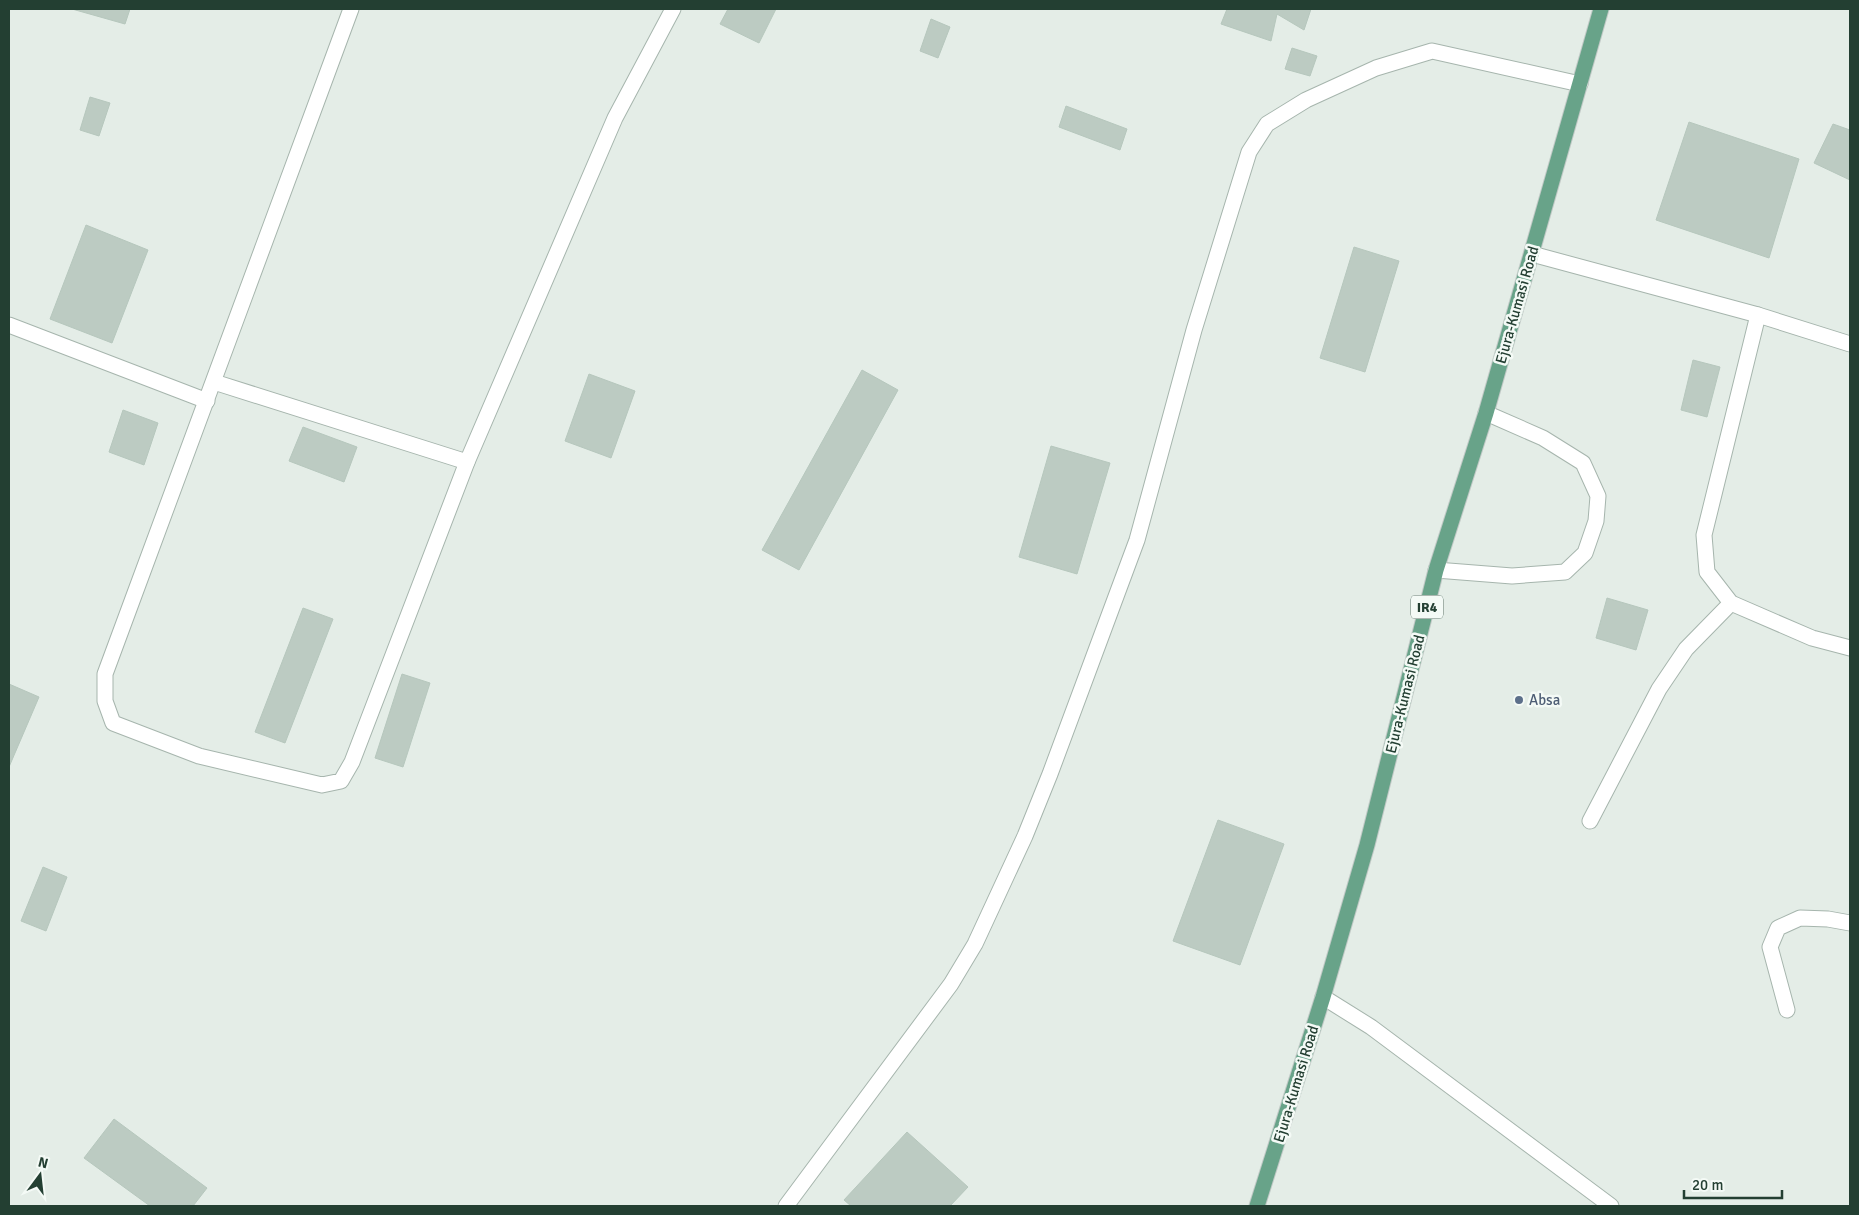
<svg xmlns="http://www.w3.org/2000/svg" width="1859" height="1215" font-family="Signika,sans-serif">
  <style>
    .building { fill: #bccbc2; stroke: #b6c7bd }
    .lines { fill: none; stroke-linecap: round; stroke-linejoin: round }
    .service-casing { stroke: #a6b5ad; stroke-width: 17 }
    .minor-casing { stroke: #a6b5ad; stroke-width: 17 }
    .primary-casing { stroke: #c1c9c6; stroke-width: 17 }
    .service { stroke: #fff; stroke-width: 15 }
    .minor { stroke: #fff; stroke-width: 15 }
    .primary { stroke: #68a389; stroke-width: 15 }
    .service-dot { fill: #5c6f8a; stroke: #f4faf6; stroke-width: 2 }
    .labels { text-anchor: middle; stroke-width: 5; stroke-linejoin: round; paint-order: stroke }
    .shield { fill: #f4faf6; stroke: #62776d; stroke-width: 1 }
    .shield-label { font-size: 14px; font-weight: bold; fill: #233f32 }
    .street-label { font-size: 15px; fill: #233f32; stroke: #f4faf6 }
    .service-label { font-size: 15px; fill: #4e5e75; stroke: #f4faf6; text-anchor: start }
  </style>
  <rect width="100%" height="100%" fill="#e4ede7"/>
  <g class="building">
    <path d="M72,9H130L125,24Z"/>
    <path d="M728,9H776L759,43L720,24Z"/>
    <path d="M1227,9H1311L1304,30L1277,14L1271,41L1221,24Z"/>
    <path d="M931,19L950,27L938,58L920,51Z"/>
    <path d="M1292,48L1317,56L1310,76L1285,69Z"/>
    <path d="M90,97L110,103L99,136L80,130Z"/>
    <path d="M1066,106L1127,129L1120,150L1059,127Z"/>
    <path d="M1689,122L1799,159L1769,258L1656,220Z"/>
    <path d="M1833,124L1850,130V180L1814,163Z"/>
    <path d="M86,225L148,250L112,343L50,319Z"/>
    <path d="M1354,247L1399,261L1365,372L1320,358Z"/>
    <path d="M1693,360L1720,367L1707,417L1681,410Z"/>
    <path d="M862,370L898,390L799,570L762,550Z"/>
    <path d="M589,374L635,391L611,458L565,441Z"/>
    <path d="M123,410L158,423L144,465L109,452Z"/>
    <path d="M303,427L357,447L344,482L289,461Z"/>
    <path d="M1051,446L1110,463L1077,574L1019,557Z"/>
    <path d="M1607,598L1648,610L1636,650L1596,638Z"/>
    <path d="M303,608L333,619L285,743L255,732Z"/>
    <path d="M402,674L430,683L403,767L375,758Z"/>
    <path d="M9,684L39,697L9,767Z"/>
    <path d="M1218,820L1284,844L1240,965L1173,941Z"/>
    <path d="M43,867L67,877L46,931L21,921Z"/>
    <path d="M114,1119L207,1188L193,1206H150L84,1158Z"/>
    <path d="M907,1132L968,1187L950,1206H851L844,1200Z"/>
  </g>
  <g class="lines">
    <g class="service-casing">
      <path id="service" d="M1436,570L1512,576L1565,572L1585,553L1596,521L1598,496L1583,463L1543,438L1486,413"/>
    </g>
    <g class="minor-casing">
      <g id="minor">
        <path d="M351,9L105,674V701L113,723L199,756L322,785L341,781L352,762L467,462L615,118L673,9"/>
        <path d="M1532,254L1758,315L1850,344"/>
        <path d="M1758,315L1704,535L1707,572L1731,603L1812,638L1850,648"/>
        <path d="M9,325L207,401"/>
        <path d="M214,382L467,462"/>
        <path d="M1590,821L1659,689L1686,649L1731,603"/>
        <path d="M1323,997L1371,1027L1611,1206"/>
        <path d="M1787,1010L1770,947L1778,928L1800,918L1828,919L1850,923"/>
        <path d="M786,1206L951,984L975,944L1025,836L1050,774L1137,540L1194,330L1249,152L1267,124L1306,100L1376,68L1432,51L1580,84"/>
      </g>
    </g>
    <g class="primary-casing">
      <path id="primary" d="M1257,1206L1323,997L1367,845L1436,570L1486,413L1601,9"/>
    </g>
    <use href="#service" class="service"/>
    <use href="#minor" class="minor"/>
    <use href="#primary" class="primary"/>
  </g>
  <circle class="service-dot" cx="1519" cy="700" r="5"/>
  <g class="labels">
    <rect class="shield" x="1411" y="595.5" width="32" height="23" rx="4"/>
    <g class="shield-label">
      <text x="1427" y="612">IR4</text>
    </g>
    <g class="street-label">
      <text transform="translate(1517 305) rotate(-74)" y="5">Ejura-Kumasi Road</text>
      <text transform="translate(1405 694) rotate(-76)" y="5">Ejura-Kumasi Road</text>
      <text transform="translate(1296 1084) rotate(-73)" y="5">Ejura-Kumasi Road</text>
    </g>
    <g class="service-label">
      <text x="1529" y="705">Absa</text>
    </g>
  </g>
  <rect width="1859" height="1215" fill="none" stroke="#233f32" stroke-width="20"/>
  <g transform="translate(40 1175) rotate(15)" stroke="#f4faf6" stroke-width="4" paint-order="stroke">
  <path d="M0-4L9 19L0 12L-9 19Z" fill="#233f32"/>
  <text y="-8" font-size="14" font-weight="bold" text-anchor="middle" fill="#233f32">N</text>
  </g>
  <path d="M1684 1190v8h98v-8" fill="none" stroke="#233f32" stroke-width="2.5"/>
  <text x="1692" y="1190" font-size="15" fill="#233f32" stroke="#f4faf6" stroke-width="4" paint-order="stroke">20 m</text>
</svg>
